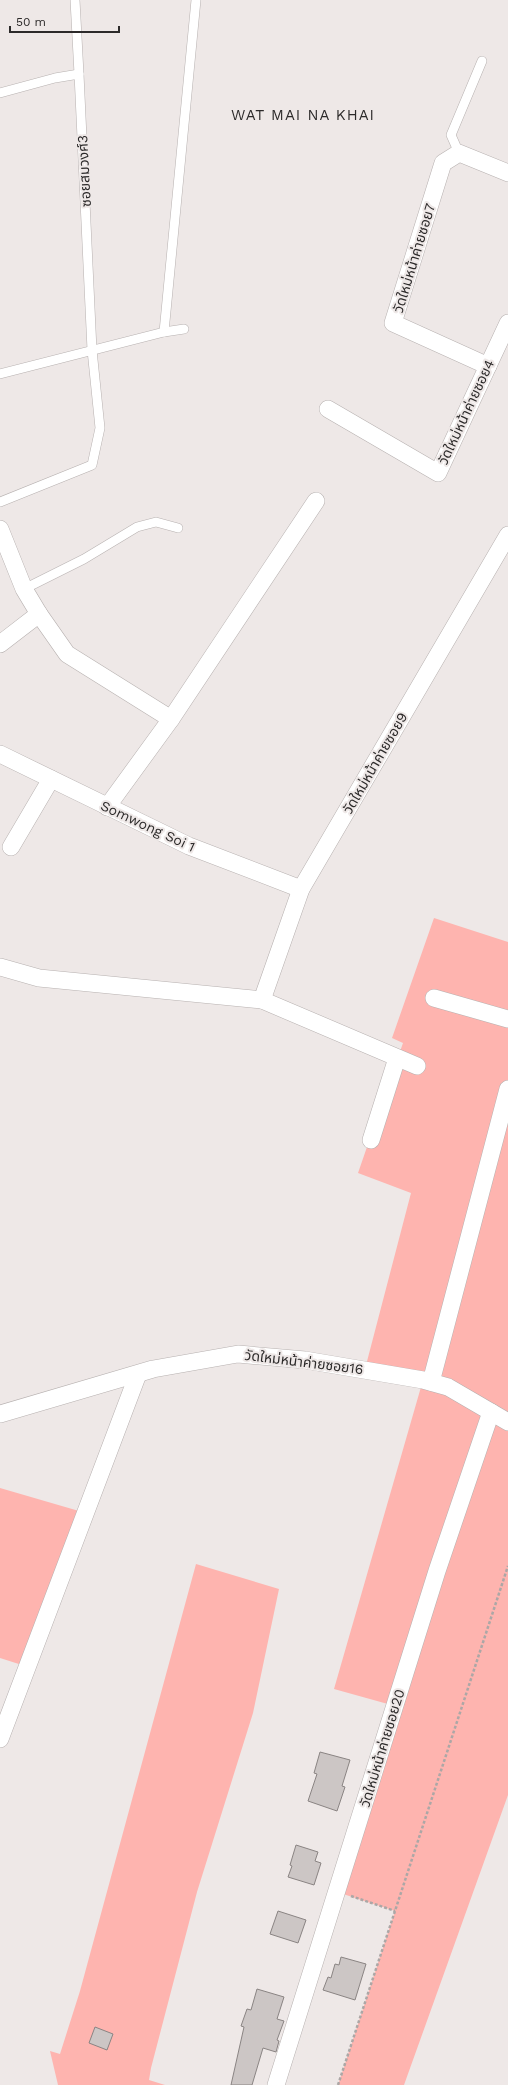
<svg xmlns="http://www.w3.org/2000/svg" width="508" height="2085" font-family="'Work Sans','Noto Sans Thai',sans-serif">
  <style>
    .green { fill: #feb4af }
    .building { fill: #ccc6c5; stroke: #8a8483 }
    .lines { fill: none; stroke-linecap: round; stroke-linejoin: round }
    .service-casing { stroke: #b7b1b0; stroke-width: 10 }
    .minor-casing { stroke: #b7b1b0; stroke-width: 18 }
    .path { stroke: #aca7a6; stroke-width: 2.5; stroke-dasharray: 3 2; stroke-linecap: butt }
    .service { stroke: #fff; stroke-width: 9 }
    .minor { stroke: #fff; stroke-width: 17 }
    .labels { text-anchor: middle; stroke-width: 4; stroke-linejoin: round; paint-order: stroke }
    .street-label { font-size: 14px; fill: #2c2a2a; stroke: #eee8e7 }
    .neighbourhood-label { font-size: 15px; letter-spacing: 1px; fill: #2c2a2a; stroke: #eee8e7 }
  </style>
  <rect width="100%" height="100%" fill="#eee8e7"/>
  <g class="green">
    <path d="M434,918L508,942V1795L404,2085H338L395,1911L337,1892L395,1706L334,1689L423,1380L365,1369L411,1193L358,1173L403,1043L392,1038Z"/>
    <path d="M0,1488L79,1511L22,1665L0,1658Z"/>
    <path d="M196,1564L279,1589L253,1713L197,1892L151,2068L149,2080L165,2085H58L50,2051L60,2054L80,1991Z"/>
  </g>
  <g class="building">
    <path d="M320,1752L350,1760L342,1786L345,1787L337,1811L308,1801L317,1774L314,1773Z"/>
    <path d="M296,1845L318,1852L315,1861L321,1863L314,1885L288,1877L292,1866L290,1865Z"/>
    <path d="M278,1911L306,1920L298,1943L270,1934Z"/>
    <path d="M341,1957L366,1964L355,2000L323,1990L328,1977L331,1978L335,1964L339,1965Z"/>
    <path d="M257,1989L284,1997L277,2019L284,2021L277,2040L279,2041L276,2052L263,2048L252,2085H231L244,2027L241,2026L247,2009L251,2010Z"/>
    <path d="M95,2027L113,2034L107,2050L89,2043Z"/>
  </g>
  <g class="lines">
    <g class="service-casing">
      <g id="service">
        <path d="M75,0L79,74"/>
        <path d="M0,93L55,78L79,74L92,350L100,428L92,465L0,502"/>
        <path d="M459,153L451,135L482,61"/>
        <path d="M164,332L196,0"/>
        <path d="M0,374L164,332L184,329"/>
        <path d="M24,589L84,559L137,527L156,522L178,528"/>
      </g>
    </g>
    <g class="minor-casing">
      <g id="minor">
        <path d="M488,366L393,323L443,163L459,153L508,173"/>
        <path d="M328,409L438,473L508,323"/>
        <path d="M0,529L24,589L39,614L67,654L171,719L107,807"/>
        <path d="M0,644L39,614"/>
        <path d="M171,719L316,501"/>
        <path d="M0,754L189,846L301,889"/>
        <path d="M11,847L51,779"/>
        <path d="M0,967L39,978L262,1000L417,1066"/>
        <path d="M434,998L508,1019"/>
        <path d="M262,1000L301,889L508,535"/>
        <path d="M371,1140L397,1058"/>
        <path d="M431,1382L508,1089"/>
        <path d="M0,1414L153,1369L238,1354L305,1360L423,1380L448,1387L508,1422"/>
        <path d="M0,1739L138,1374"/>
        <path d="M276,2085L437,1571L491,1412"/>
      </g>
    </g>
    <g class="path">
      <path d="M351,1896L395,1911"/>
      <path d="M338,2085L508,1566"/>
    </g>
    <use href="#service" class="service"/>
    <use href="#minor" class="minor"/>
  </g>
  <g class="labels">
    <g class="street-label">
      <text transform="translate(84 171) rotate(-93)" y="5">ซอยสมวงศ์3</text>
      <text transform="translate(414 258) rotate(-73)" y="5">วัดใหม่หน้าค่ายซอย7</text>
      <text transform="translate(466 412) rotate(-65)" y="5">วัดใหม่หน้าค่ายซอย4</text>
      <text transform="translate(375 763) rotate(-60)" y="5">วัดใหม่หน้าค่ายซอย9</text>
      <text transform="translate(148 826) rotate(25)" y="5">Somwong Soi 1</text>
      <text transform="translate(304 1362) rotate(7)" y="5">วัดใหม่หน้าค่ายซอย16</text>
      <text transform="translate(382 1748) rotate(-73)" y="5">วัดใหม่หน้าค่ายซอย20</text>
    </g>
    <g class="neighbourhood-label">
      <text x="303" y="120">WAT MAI NA KHAI</text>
    </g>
  </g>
  <path d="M10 26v6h109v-6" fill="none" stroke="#2c2a2a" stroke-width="2"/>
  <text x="16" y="26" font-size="12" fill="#2c2a2a" stroke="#eee8e7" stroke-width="3" paint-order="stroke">50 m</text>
</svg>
